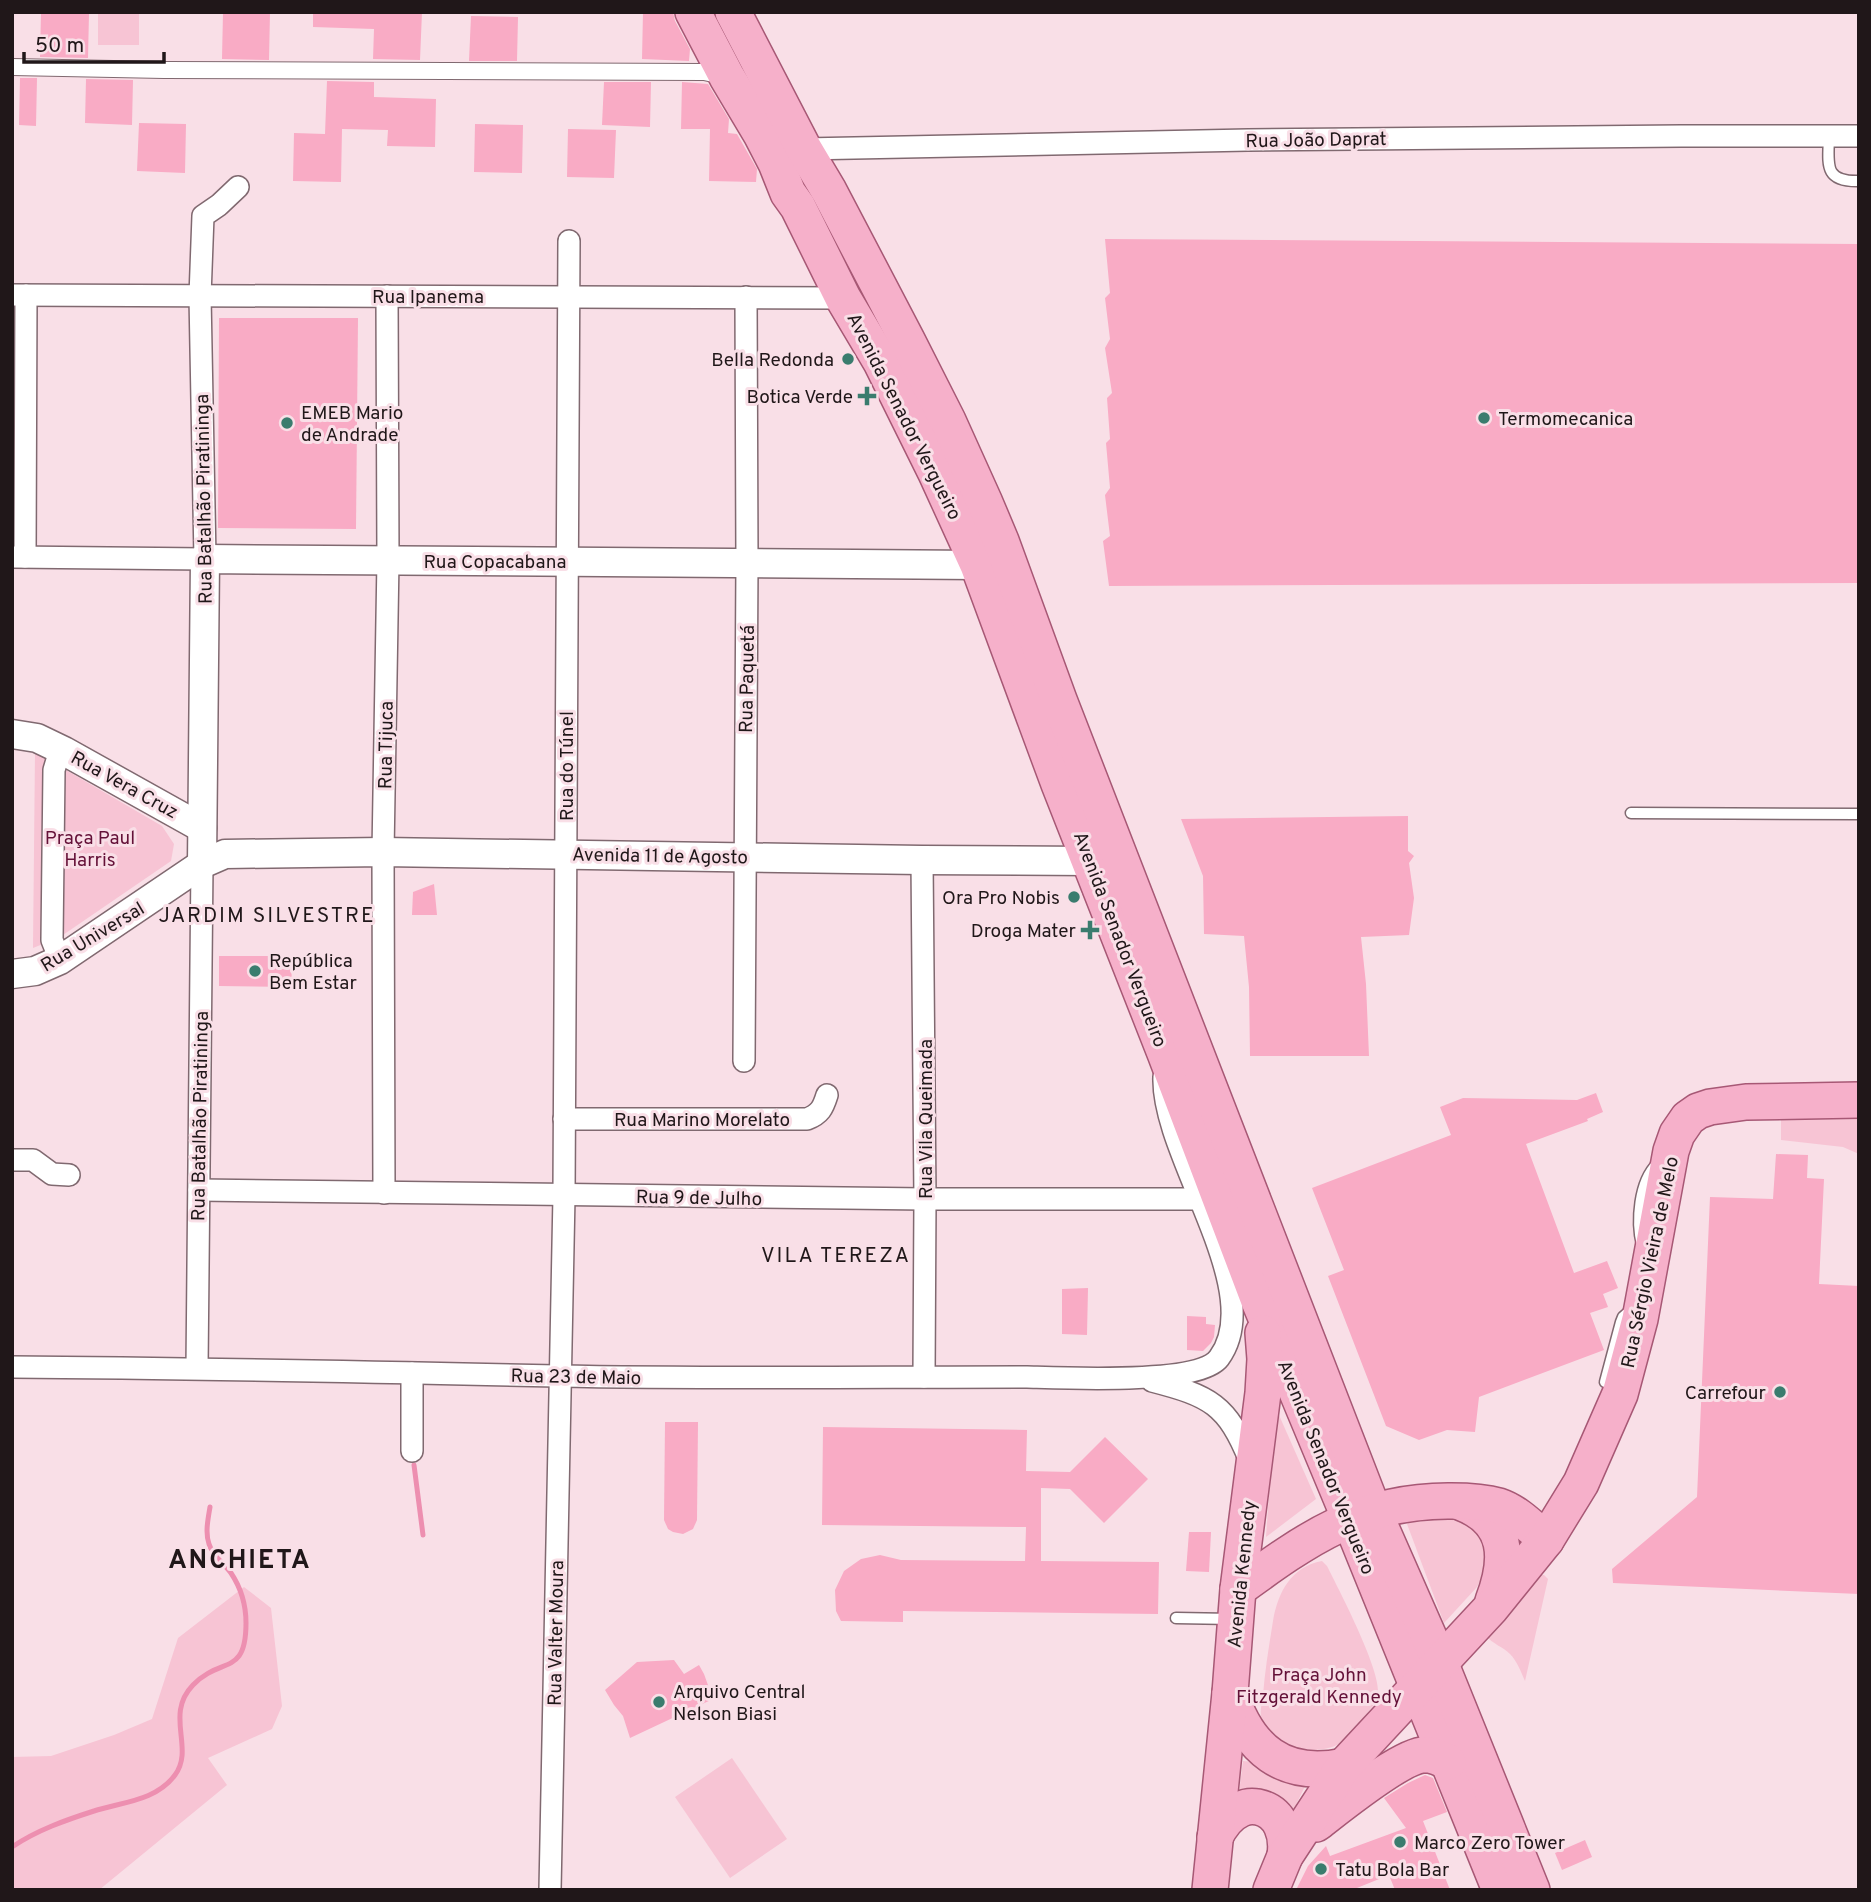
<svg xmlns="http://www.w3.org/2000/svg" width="1871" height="1902" font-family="Overpass,sans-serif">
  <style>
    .green { fill: #f7c4d4 }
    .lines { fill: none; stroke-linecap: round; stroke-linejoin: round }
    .stream { stroke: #ed8fb0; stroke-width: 5 }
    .building { fill: #f9abc5 }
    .service-casing { stroke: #806970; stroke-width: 13 }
    .pedestrian-casing { stroke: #806970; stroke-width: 18 }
    .minor-casing { stroke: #806970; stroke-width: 24 }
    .tertiary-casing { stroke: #806970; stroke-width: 31 }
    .primary-casing { stroke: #a75875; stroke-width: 38 }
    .service { stroke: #fff; stroke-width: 10 }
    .pedestrian { stroke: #fff; stroke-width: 16 }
    .minor { stroke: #fff; stroke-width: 21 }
    .tertiary { stroke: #fff; stroke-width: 28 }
    .primary { stroke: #f6b0ca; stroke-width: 35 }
    .poi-dot { fill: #3a7c6e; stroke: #f9dfe7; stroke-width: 2.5 }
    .labels { text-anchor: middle; stroke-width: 6; stroke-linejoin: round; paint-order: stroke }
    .street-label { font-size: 19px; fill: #201719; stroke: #f9dfe7 }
    .poi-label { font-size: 19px; fill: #201719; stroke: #f9dfe7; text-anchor: start }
    .park-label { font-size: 19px; fill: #641138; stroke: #f9dfe7 }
    .neighbourhood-label { font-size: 21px; letter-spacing: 2px; fill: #201719; stroke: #f9dfe7 }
    .district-label { font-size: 26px; font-weight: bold; letter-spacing: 2px; fill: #201719; stroke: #f9dfe7 }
  </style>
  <rect width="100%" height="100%" fill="#f9dfe7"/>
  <g class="green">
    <rect x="98" y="12" width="41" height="33"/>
    <path d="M35,752L162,826L174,844L171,861L60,937L33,948Z"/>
    <path d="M1781,1112H1859V1154L1843,1147L1781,1140Z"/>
    <path d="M1275,1406L1316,1499L1266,1537Z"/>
    <path d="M1450,1515L1471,1521L1489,1546L1487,1568L1477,1587L1444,1623L1407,1524L1415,1518Z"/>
    <path d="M1322,1561L1327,1566C1339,1590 1381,1670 1378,1694C1377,1702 1370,1710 1364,1717C1358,1725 1349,1739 1339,1744C1316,1757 1264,1748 1261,1716C1260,1710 1262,1702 1263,1695C1265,1670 1269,1646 1273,1621C1278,1592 1291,1567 1322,1561Z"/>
    <path d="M1533,1575H1544L1548,1579L1525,1681C1521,1672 1517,1661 1510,1654C1503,1647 1493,1644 1486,1636Z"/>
    <path d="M244,1587L271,1608L282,1706L272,1729L208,1758L227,1785L99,1890H12V1757L51,1756L114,1735L152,1719L178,1638Z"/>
    <path d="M732,1758L787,1839L730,1878L675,1797Z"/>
    <path d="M1243,1761L1264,1763L1307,1782L1292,1813L1238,1801Z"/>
  </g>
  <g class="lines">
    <g class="stream">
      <path d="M414,1465L423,1535"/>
      <path d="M12,1847C37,1830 66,1820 94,1811C122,1802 156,1801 175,1775C195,1748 164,1715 193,1685C221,1656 246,1677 246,1623C246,1606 241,1588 231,1573C224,1563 213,1557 209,1544C205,1533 208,1519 210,1507"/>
    </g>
  </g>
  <g class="building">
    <path d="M41,12L89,13L88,58L40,57Z"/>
    <path d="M223,12H270L269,60L222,59Z"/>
    <path d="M313,12H422L420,60L373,59L374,29L313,27Z"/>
    <path d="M643,12H673L675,21L690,49L689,61L642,59Z"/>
    <path d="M471,16L518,17L517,61H469Z"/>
    <path d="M20,78H37L36,126L19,125Z"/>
    <path d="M86,79L133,80L132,125L85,123Z"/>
    <path d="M327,81L374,82V97L436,99L435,147L387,146L388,130L342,129L341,182L293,181L294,133L325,134Z"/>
    <path d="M604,82H651L650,127L602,125Z"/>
    <path d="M682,82L708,84L729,119L728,133L737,134L757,169L756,182L709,181L710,129H681Z"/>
    <path d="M139,123L186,124L185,173L137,171Z"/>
    <path d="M475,124L523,125L522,173L474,172Z"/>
    <path d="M568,129L616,130L614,178L567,177Z"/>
    <path d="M1105,239L1859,244V583L1109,586L1103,541L1110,536L1105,495L1110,488L1106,443L1110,439L1107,398L1112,393L1105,348L1110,339L1105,298L1110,293Z"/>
    <path d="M219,318H358L356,529L218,528Z"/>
    <path d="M1408,816V851L1414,856L1409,863L1414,898L1409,935L1361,937L1366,984L1369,1056H1250L1249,987L1244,936L1204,934L1203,876L1181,819Z"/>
    <path d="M434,884L437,915H412L413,892Z"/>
    <path d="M219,956H291L292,987L219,986Z"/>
    <path d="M1596,1093L1603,1112L1587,1119L1588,1121L1526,1144L1574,1273L1607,1261L1618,1288L1603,1294L1608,1307L1590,1313L1604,1350L1479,1397L1475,1432L1447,1430L1419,1440L1386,1426L1328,1276L1344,1270L1312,1188L1451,1135L1440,1107L1463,1098L1577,1100Z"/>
    <path d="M1776,1154L1808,1155L1807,1178L1824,1179L1819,1284L1859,1286V1594L1613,1583L1612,1569L1697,1497L1710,1197L1773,1199Z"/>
    <path d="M1088,1288L1087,1335L1062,1334V1289Z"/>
    <path d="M1187,1316L1206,1317V1324L1215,1325L1214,1337L1211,1343L1203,1351L1187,1350Z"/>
    <path d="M665,1422H698L697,1520L693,1529L683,1534L673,1532L668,1529L664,1520Z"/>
    <path d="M823,1427L1027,1430L1026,1471L1070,1472L1105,1437L1148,1479L1104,1523L1070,1489L1041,1488V1561L1159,1562L1158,1614L903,1611V1622L841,1621L836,1611L835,1590L844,1571L861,1559L880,1555L901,1560L1025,1561L1026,1527L822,1525Z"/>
    <path d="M1189,1532H1211L1209,1572L1186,1571Z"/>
    <path d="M674,1660L684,1674L699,1665L704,1674L713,1699L630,1738L623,1716L614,1705L605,1690L637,1662Z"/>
    <path d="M1425,1775L1433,1778L1447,1812L1423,1821L1450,1890H1395L1389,1875L1352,1890H1296L1308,1866L1326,1846L1330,1856L1406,1828L1384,1798L1408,1783Z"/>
    <path d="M1585,1840L1592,1857L1562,1870L1555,1853Z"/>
  </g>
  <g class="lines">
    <g class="service-casing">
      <g id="service">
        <path d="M1829,137C1828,165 1824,182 1859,181"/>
        <path d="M1631,813L1859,814"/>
        <path d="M1642,1245C1636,1221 1639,1182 1657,1164"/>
        <path d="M1605,1382L1621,1322L1623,1317L1631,1310"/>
        <path d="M1176,1618L1233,1619"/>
      </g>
    </g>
    <g class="pedestrian-casing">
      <path id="pedestrian" d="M12,67L164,70L704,72L723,76"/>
    </g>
    <g class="minor-casing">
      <g id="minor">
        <path d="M796,152L804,149L1248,140L1681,136H1859"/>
        <path d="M12,295L843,298"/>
        <path d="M12,557L205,559L200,296L203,216L219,205L238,187"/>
        <path d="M25,557L26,295"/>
        <path d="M922,860L925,1199L924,1377"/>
        <path d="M60,960L52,940L54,770L57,760L64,751"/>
        <path d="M744,1061L747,563L746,297"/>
        <path d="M564,1119H807C820,1114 823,1108 827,1095"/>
        <path d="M12,1160H33L52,1174L69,1175"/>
        <path d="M199,1190L925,1199H1199"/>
        <path d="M384,1193L383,852L388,560L387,296"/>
        <path d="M12,1367C194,1368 376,1372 557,1376C714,1379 870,1377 1027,1377C1062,1378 1199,1385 1219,1358C1269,1291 1161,1155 1164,1077"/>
        <path d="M197,1368L202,864"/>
        <path d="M412,1373V1451"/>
        <path d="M1152,1381C1210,1396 1227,1404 1250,1461"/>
        <path d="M550,1890L564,1196L569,241"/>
      </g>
    </g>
    <g class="tertiary-casing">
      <g id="tertiary">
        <path d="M12,734L37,738L64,751L202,828"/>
        <path d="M202,864L205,559L978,565"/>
        <path d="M12,974L35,971L60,960L202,864L225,854L383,852L922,860L1091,861L1107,853"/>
      </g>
    </g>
    <g class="primary-casing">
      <g id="primary">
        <path d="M693,12L727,77L761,134L776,163L788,193L798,207L843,298L881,362L936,473L978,565L1059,784L1165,1053L1259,1301L1344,1505L1500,1890"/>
        <path d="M733,12L804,149L829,191L907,340L948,421L985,503L1001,541L1059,700L1374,1512L1440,1662L1532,1890"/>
        <path d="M1462,1503C1509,1521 1509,1559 1493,1601"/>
        <path d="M1238,1589C1307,1539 1361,1500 1451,1501C1466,1501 1485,1502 1499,1506C1517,1512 1532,1528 1546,1540"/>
        <path d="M1230,1693C1248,1749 1283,1779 1344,1766"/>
        <path d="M1316,1824C1338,1807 1397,1759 1422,1755C1432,1754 1440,1758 1448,1762"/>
        <path d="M1215,1837C1221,1825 1229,1814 1241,1809C1247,1806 1252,1806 1258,1807C1281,1812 1288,1835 1285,1856"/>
        <path d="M1210,1890L1230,1693L1238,1589L1263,1393L1265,1359L1263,1333"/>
        <path d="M1271,1890L1285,1856L1344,1766L1491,1608L1546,1540L1581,1483L1620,1394L1640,1319L1671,1151L1677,1134L1688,1118L1698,1111L1710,1107L1746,1102L1859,1100"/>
      </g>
    </g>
    <use href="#service" class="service"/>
    <use href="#pedestrian" class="pedestrian"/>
    <use href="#minor" class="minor"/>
    <use href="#tertiary" class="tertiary"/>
    <use href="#primary" class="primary"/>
  </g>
  <g class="poi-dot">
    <circle cx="848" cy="359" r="7"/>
    <path d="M863.5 385.5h7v7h7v7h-7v7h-7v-7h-7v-7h7z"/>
    <circle cx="1484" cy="418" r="7"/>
    <circle cx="287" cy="423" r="7"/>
    <circle cx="1074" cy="897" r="7"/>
    <path d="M1086.5 919.5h7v7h7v7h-7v7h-7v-7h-7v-7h7z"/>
    <circle cx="255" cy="971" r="7"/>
    <circle cx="1780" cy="1392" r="7"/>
    <circle cx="659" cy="1702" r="7"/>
    <circle cx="1400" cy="1842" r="7"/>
    <circle cx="1321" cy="1869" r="7"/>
  </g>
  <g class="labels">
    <g class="street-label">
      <text transform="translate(1316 139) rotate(-1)" y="7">Rua João Daprat</text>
      <text x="428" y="303">Rua Ipanema</text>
      <text transform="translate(905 416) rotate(63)" y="7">Avenida Senador Vergueiro</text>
      <text transform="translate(203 499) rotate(-91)" y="7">Rua Batalhão Piratininga</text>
      <text x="495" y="568">Rua Copacabana</text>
      <text transform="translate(746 679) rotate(-89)" y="7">Rua Paquetá</text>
      <text transform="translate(385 745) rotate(-89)" y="7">Rua Tijuca</text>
      <text transform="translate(566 766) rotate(-90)" y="7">Rua do Túnel</text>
      <text transform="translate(125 784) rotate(29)" y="7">Rua Vera Cruz</text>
      <text transform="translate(660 855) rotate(1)" y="7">Avenida 11 de Agosto</text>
      <text transform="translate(92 936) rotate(-31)" y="7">Rua Universal</text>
      <text transform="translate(1121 939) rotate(69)" y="7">Avenida Senador Vergueiro</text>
      <text transform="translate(199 1116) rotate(-89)" y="7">Rua Batalhão Piratininga</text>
      <text x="702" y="1126">Rua Marino Morelato</text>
      <text transform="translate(925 1119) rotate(-90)" y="7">Rua Vila Queimada</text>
      <text transform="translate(699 1197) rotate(1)" y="7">Rua 9 de Julho</text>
      <text transform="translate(1649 1262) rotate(-78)" y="7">Rua Sérgio Vieira de Melo</text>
      <text transform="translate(576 1376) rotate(1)" y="7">Rua 23 de Maio</text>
      <text transform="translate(1327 1467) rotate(68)" y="7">Avenida Senador Vergueiro</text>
      <text transform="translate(1241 1574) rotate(-84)" y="7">Avenida Kennedy</text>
      <text transform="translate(555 1633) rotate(-89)" y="7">Rua Valter Moura</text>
    </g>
    <g class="poi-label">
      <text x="834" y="366" text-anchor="end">Bella Redonda</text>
      <text x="853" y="403" text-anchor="end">Botica Verde</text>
      <text x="301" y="419">EMEB Mario<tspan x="301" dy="22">de Andrade</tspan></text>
      <text x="1498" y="425">Termomecanica</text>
      <text x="1060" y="904" text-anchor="end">Ora Pro Nobis</text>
      <text x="1076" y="937" text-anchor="end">Droga Mater</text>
      <text x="269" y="967">República<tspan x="269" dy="22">Bem Estar</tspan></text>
      <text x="1766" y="1399" text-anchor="end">Carrefour</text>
      <text x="673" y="1698">Arquivo Central<tspan x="673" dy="22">Nelson Biasi</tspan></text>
      <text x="1414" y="1849">Marco Zero Tower</text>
      <text x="1335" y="1876">Tatu Bola Bar</text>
    </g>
    <g class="park-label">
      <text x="90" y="844">Praça Paul<tspan x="90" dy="22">Harris</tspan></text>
      <text x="1319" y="1681">Praça John<tspan x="1319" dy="22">Fitzgerald Kennedy</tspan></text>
    </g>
    <g class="neighbourhood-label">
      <text x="267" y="922">JARDIM SILVESTRE</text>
      <text x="836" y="1262">VILA TEREZA</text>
    </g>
    <g class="district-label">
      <text x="240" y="1568">ANCHIETA</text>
    </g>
  </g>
  <rect width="1871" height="1902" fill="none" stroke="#201719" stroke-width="28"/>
  <path d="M24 52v10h140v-10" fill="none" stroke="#201719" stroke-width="3.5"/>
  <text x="35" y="52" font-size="21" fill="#201719" stroke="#f9dfe7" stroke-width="5" paint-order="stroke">50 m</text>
</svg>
